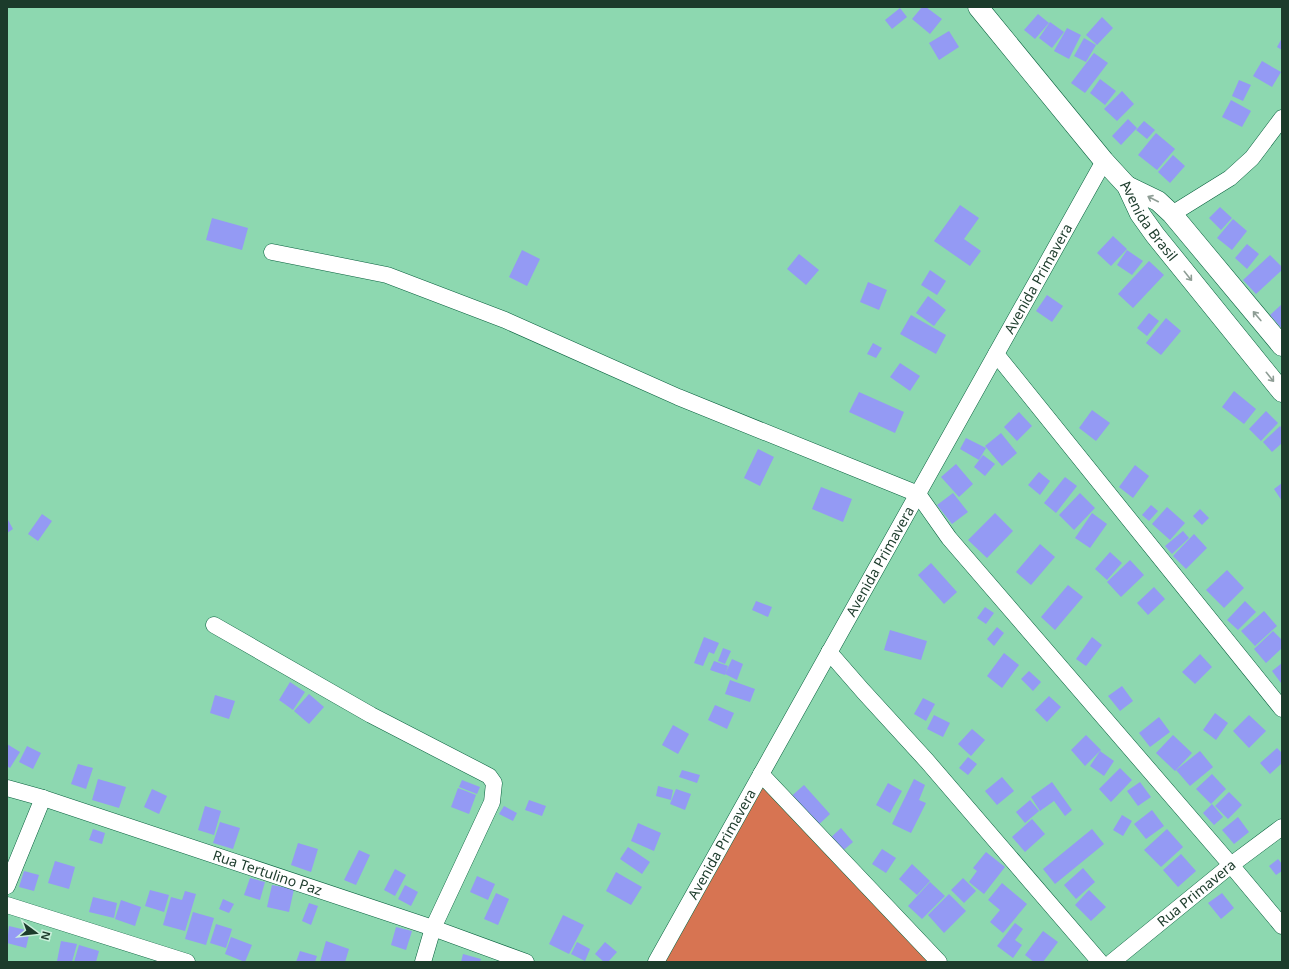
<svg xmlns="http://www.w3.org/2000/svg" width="1289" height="969" font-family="'Noto Sans',sans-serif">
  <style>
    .green { fill: #d77452 }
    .building { fill: #949af4 }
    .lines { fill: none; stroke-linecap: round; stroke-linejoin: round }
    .minor-casing { stroke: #07603d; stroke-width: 17 }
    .tertiary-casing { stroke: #07603d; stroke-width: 21 }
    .minor { stroke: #fff; stroke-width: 16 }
    .tertiary { stroke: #fff; stroke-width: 20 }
    .oneway { stroke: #8e9d95 }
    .labels { text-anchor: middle; stroke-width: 3; stroke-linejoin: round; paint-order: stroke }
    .street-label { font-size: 14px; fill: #1c3b2b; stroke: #cbf0db }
  </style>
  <rect width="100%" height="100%" fill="#8dd8b0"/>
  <path class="green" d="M761,774L939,962H656Z"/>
  <g class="building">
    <path d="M922,7H926L942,19L930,34L912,19Z"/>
    <path d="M900,8L907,17L892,29L885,20Z"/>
    <path d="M1038,14L1049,23L1035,39L1024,30Z"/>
    <path d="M1102,17L1113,28L1097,45L1086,35Z"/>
    <path d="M1050,22L1064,32L1052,48L1039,38Z"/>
    <path d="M1067,28L1081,35L1069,59L1054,51Z"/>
    <path d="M949,31L959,47L939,60L929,43Z"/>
    <path d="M1084,38L1096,45L1086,62L1074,56Z"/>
    <path d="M1282,38V50L1277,47Z"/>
    <path d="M1094,53L1108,63L1085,93L1071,83Z"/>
    <path d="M1262,61L1281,72L1272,87L1253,76Z"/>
    <path d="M1100,79L1116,91L1105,105L1090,93Z"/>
    <path d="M1239,80L1251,85L1243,101L1232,96Z"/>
    <path d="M1122,91L1134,104L1117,121L1104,109Z"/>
    <path d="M1231,100L1251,111L1242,127L1222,117Z"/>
    <path d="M1128,119L1137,128L1121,145L1112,136Z"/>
    <path d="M1144,121L1155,130L1147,139L1136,130Z"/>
    <path d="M1156,133L1175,149L1157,170L1138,155Z"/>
    <path d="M1173,155L1185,166L1170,183L1158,172Z"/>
    <path d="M960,205L979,218L964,239L981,251L970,266L934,241Z"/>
    <path d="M1220,207L1232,218L1221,230L1209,218Z"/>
    <path d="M212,218L248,228L242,250L206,240Z"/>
    <path d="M1233,219L1247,231L1232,250L1217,238Z"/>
    <path d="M1113,236L1127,249L1111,266L1097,253Z"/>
    <path d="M1247,244L1259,254L1247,269L1235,258Z"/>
    <path d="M522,250L540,259L527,286L509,277Z"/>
    <path d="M1127,250L1143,261L1132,275L1117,265Z"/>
    <path d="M799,254L819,270L806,285L787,269Z"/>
    <path d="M1270,255L1282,267V270L1256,294L1243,280Z"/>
    <path d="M1149,261L1164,275L1133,308L1118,294Z"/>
    <path d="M930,270L946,281L937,295L921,285Z"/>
    <path d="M868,282L887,290L879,310L860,302Z"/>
    <path d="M1047,295L1063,306L1052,322L1036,311Z"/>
    <path d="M928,296L946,310L934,326L916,313Z"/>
    <path d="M1282,304V329L1270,315Z"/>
    <path d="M1149,313L1159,321L1147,336L1137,328Z"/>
    <path d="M911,315L946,335L936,354L900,334Z"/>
    <path d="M1166,318L1181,331L1161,355L1146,343Z"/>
    <path d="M873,343L882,348L876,358L867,354Z"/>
    <path d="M900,363L920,376L910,391L890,377Z"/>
    <path d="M1234,391L1256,409L1244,424L1222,407Z"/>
    <path d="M859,392L904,412L895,433L849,412Z"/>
    <path d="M1092,410L1110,423L1096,441L1079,428Z"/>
    <path d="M1266,411L1278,423L1261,441L1249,429Z"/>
    <path d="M1019,412L1032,426L1017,441L1004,427Z"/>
    <path d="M1280,426L1282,428V443L1272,452L1263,442Z"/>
    <path d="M1001,433L1017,453L1002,466L985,446Z"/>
    <path d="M966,438L986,448L979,460L960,449Z"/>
    <path d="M758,449L774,457L760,486L744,478Z"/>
    <path d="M983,455L995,464L985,476L974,467Z"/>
    <path d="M956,464L973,484L959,497L941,477Z"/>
    <path d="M1135,465L1149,476L1133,498L1119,487Z"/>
    <path d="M1039,472L1050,481L1040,495L1028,485Z"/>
    <path d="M1065,477L1077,486L1056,513L1044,503Z"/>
    <path d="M1282,483V501L1274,489Z"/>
    <path d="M821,487L852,499L843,522L812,509Z"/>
    <path d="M953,493L968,512L952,524L937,505Z"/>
    <path d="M1080,493L1095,508L1074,530L1059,515Z"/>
    <path d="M1151,505L1158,511L1149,521L1142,515Z"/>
    <path d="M1167,507L1185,523L1170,540L1152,524Z"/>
    <path d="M1200,509L1209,518L1202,525L1193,516Z"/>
    <path d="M995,513L1013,531L987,558L968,540Z"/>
    <path d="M1092,513L1107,524L1090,548L1075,538Z"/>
    <path d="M42,514L52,521L38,541L28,534Z"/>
    <path d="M7,518L13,529L7,533Z"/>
    <path d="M1183,531L1189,538L1172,554L1165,546Z"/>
    <path d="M1194,534L1207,548L1186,569L1173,556Z"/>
    <path d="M1040,544L1055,557L1031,585L1016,572Z"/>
    <path d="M1110,552L1122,563L1107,580L1095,569Z"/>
    <path d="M1130,560L1144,575L1121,597L1107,582Z"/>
    <path d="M931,563L957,592L944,604L918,575Z"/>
    <path d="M1227,570L1244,588L1224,608L1206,590Z"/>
    <path d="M1068,585L1083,597L1055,630L1041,617Z"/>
    <path d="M1154,587L1165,599L1148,615L1137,603Z"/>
    <path d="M756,601L772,607L768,617L752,610Z"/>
    <path d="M1245,601L1256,612L1238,630L1227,620Z"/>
    <path d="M985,607L994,613L986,624L977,618Z"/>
    <path d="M1264,611L1277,626L1255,646L1241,631Z"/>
    <path d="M997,627L1004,633L994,646L987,639Z"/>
    <path d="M890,630L927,641L921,660L884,650Z"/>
    <path d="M1273,631L1282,640V648L1266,663L1254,649Z"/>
    <path d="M704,637L719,643L714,654L709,652L703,666L694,663Z"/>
    <path d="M1092,637L1102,645L1086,666L1076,659Z"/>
    <path d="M723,648L731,651L725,664L718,661Z"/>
    <path d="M1004,653L1019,665L1002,688L987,676Z"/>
    <path d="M1200,654L1212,667L1195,684L1182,672Z"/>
    <path d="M732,659L743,664L737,680L725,674Z"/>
    <path d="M714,661L728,666L725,675L710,670Z"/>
    <path d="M1282,663V681L1281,683L1272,671Z"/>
    <path d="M1029,671L1041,682L1033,691L1021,679Z"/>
    <path d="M730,680L755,689L750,702L725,694Z"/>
    <path d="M290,682L305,692L293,710L279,700Z"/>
    <path d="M1122,686L1133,701L1120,711L1108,696Z"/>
    <path d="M309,694L324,707L309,724L294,711Z"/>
    <path d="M215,695L235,701L229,719L210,713Z"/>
    <path d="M1049,696L1061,707L1047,722L1035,710Z"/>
    <path d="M923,698L935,704L926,721L914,714Z"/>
    <path d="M715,705L734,713L727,729L708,720Z"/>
    <path d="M1215,713L1228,723L1216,740L1203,730Z"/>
    <path d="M934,715L950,723L943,737L927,729Z"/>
    <path d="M1249,715L1266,731L1249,748L1233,731Z"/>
    <path d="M1159,717L1170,732L1150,747L1139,733Z"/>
    <path d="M673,725L689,734L678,754L662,745Z"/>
    <path d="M972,729L985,740L971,756L958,744Z"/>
    <path d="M1086,735L1101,750L1085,766L1071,750Z"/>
    <path d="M1173,735L1192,753L1175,771L1156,753Z"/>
    <path d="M7,744L20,752L10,768L7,766Z"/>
    <path d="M27,746L41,753L33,769L19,762Z"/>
    <path d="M1277,748L1282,753V763L1270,774L1260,763Z"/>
    <path d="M1100,751L1114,761L1104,776L1090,766Z"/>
    <path d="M1200,751L1213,767L1190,786L1176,770Z"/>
    <path d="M968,757L977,764L968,775L959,768Z"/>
    <path d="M78,764L93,768L86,789L71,784Z"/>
    <path d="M1120,768L1132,780L1111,802L1099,789Z"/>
    <path d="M682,770L700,775L697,783L679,777Z"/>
    <path d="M1212,774L1226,789L1211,804L1196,789Z"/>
    <path d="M1002,777L1014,791L997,805L985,791Z"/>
    <path d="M98,779L126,787L119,808L92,800Z"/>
    <path d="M914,779L925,785L919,800L926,803L911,833L892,824Z"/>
    <path d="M462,780L480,787L477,794L459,787Z"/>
    <path d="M1052,782L1072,810L1065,816L1054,801L1040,811L1031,797Z"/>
    <path d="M1140,782L1151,797L1138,806L1127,791Z"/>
    <path d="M888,783L902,791L890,813L876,805Z"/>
    <path d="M804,785L830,814L814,829L787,800Z"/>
    <path d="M658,786L673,790L671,800L656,796Z"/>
    <path d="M458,788L476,795L469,814L451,807Z"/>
    <path d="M152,789L167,796L159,814L144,807Z"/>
    <path d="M676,789L691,794L685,810L670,804Z"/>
    <path d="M1229,792L1242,805L1228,819L1215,806Z"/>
    <path d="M529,800L546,806L542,816L525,810Z"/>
    <path d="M1030,800L1039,811L1025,823L1016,812Z"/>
    <path d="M1212,804L1223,817L1214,825L1203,813Z"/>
    <path d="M205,806L221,811L214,835L198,830Z"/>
    <path d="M504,806L517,813L513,821L499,814Z"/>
    <path d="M1152,810L1164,826L1146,839L1134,824Z"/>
    <path d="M1122,815L1132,821L1123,836L1113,830Z"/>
    <path d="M1238,817L1249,832L1234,844L1222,830Z"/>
    <path d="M1032,819L1045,834L1025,852L1012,837Z"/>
    <path d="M220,822L240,828L233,849L213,843Z"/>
    <path d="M638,823L661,833L654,851L631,841Z"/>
    <path d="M841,828L853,842L838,855L826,842Z"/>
    <path d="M93,829L105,833L102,844L89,840Z"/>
    <path d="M1092,829L1104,844L1055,884L1043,869Z"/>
    <path d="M1167,829L1183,847L1161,867L1144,850Z"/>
    <path d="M298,843L318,849L311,872L291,865Z"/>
    <path d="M628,847L650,862L642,874L620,859Z"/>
    <path d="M882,849L896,858L886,873L872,864Z"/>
    <path d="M359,850L370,855L356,885L344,880Z"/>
    <path d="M986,852L1005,867L984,894L969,882L977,871L973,868Z"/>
    <path d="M1181,854L1196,871L1178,887L1163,870Z"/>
    <path d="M1278,859L1282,864V871L1276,875L1269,866Z"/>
    <path d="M55,861L75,867L69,889L48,883Z"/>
    <path d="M912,864L930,881L917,895L899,879Z"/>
    <path d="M1083,868L1095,882L1076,899L1064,885Z"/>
    <path d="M395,869L406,875L395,896L384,890Z"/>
    <path d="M24,871L39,875L34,891L19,887Z"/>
    <path d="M616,872L642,887L631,905L606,891Z"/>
    <path d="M477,876L495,884L488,900L470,892Z"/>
    <path d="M250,878L265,882L260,900L244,895Z"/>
    <path d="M963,878L976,891L964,903L951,890Z"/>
    <path d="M930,882L945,896L922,919L908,906Z"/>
    <path d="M1002,883L1027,904L1003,933L990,922L1000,910L988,900Z"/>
    <path d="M272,885L294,889L289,912L267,907Z"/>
    <path d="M405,885L418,892L411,906L398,899Z"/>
    <path d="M150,890L169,895L164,912L145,906Z"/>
    <path d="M1089,890L1106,907L1091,921L1075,905Z"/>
    <path d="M185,891L196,894L185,931L163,925L171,897L182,900Z"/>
    <path d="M496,893L509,899L498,925L484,919Z"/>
    <path d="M1222,893L1234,908L1221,919L1208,903Z"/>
    <path d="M949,894L966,911L944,933L928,915Z"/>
    <path d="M93,897L117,903L114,918L89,912Z"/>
    <path d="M223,899L234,904L229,913L219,909Z"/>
    <path d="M121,900L141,907L135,926L115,919Z"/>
    <path d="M309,903L318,906L311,925L302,921Z"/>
    <path d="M193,912L214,918L206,945L185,939Z"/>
    <path d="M563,915L584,925L569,954L549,944Z"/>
    <path d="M1015,923L1023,929L1015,940L1022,945L1013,958L997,946Z"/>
    <path d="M216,924L232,929L226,948L210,943Z"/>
    <path d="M9,926L30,931L26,948L7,943Z"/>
    <path d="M396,927L412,931L406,950L391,945Z"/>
    <path d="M1043,931L1058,942L1043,962H1034L1025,955Z"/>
    <path d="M231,937L252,945L245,962L225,954Z"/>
    <path d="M61,941L77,944L72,962L57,961Z"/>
    <path d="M326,941L349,949L345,962H320Z"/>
    <path d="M577,942L590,949L585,961L571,954Z"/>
    <path d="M605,942L617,952L608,962H604L595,954Z"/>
    <path d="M79,945L99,951L96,962H74Z"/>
    <path d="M300,951L317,956L315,962H296Z"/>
    <path d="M463,954L481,959L480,962H461Z"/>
  </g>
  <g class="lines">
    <g class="minor-casing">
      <g id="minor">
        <path d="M1172,214L1230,178L1252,158L1282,118"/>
        <path d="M272,252L387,275L505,320L678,397L918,494L949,538L1231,865L1282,926"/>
        <path d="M996,354L1282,709"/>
        <path d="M214,625L371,715L489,776L494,783L492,802L433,928L423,962"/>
        <path d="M829,652L863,691L927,761L1100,962"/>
        <path d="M761,774L939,962"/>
        <path id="s1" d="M7,788L43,798L433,928L526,962"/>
        <path d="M7,886L43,798"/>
        <path d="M7,905L187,962"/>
        <path id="s2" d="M656,962L1104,161"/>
        <path id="s3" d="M1112,962L1231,865L1282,827"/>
      </g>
    </g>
    <g class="tertiary-casing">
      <g id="tertiary">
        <path id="s4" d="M978,7L1104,161L1127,186L1140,214L1155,235L1282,392"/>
        <path d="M1127,186L1158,201L1172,214L1282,346"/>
      </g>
    </g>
    <use href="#minor" class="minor"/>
    <use href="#tertiary" class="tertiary"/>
  </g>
  <defs><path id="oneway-shaft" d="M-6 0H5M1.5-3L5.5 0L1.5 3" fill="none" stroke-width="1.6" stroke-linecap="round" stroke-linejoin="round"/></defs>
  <g class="oneway">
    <use href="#oneway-shaft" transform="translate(1153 199) rotate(-153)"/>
    <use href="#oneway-shaft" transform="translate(1188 276) rotate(51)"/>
    <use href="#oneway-shaft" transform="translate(1257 316) rotate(-130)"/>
    <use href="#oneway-shaft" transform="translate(1270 377) rotate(51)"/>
  </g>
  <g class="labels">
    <g class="street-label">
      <text dy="5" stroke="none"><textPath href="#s4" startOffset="274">Avenida Brasil</textPath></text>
      <text dy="5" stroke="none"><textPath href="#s2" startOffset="783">Avenida Primavera</textPath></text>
      <text dy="5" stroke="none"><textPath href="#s2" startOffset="459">Avenida Primavera</textPath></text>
      <text dy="5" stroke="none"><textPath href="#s2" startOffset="135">Avenida Primavera</textPath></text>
      <text dy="5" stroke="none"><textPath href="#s1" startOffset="274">Rua Tertulino Paz</textPath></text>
      <text dy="5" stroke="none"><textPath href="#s3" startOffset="109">Rua Primavera</textPath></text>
    </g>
  </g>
  <rect width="1289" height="969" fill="none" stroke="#1c3b2b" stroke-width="16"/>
  <g transform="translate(36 933) rotate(105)" stroke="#cbf0db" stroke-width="3" paint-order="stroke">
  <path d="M0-3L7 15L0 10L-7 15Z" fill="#1c3b2b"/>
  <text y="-6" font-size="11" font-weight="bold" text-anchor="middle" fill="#1c3b2b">N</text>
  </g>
</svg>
